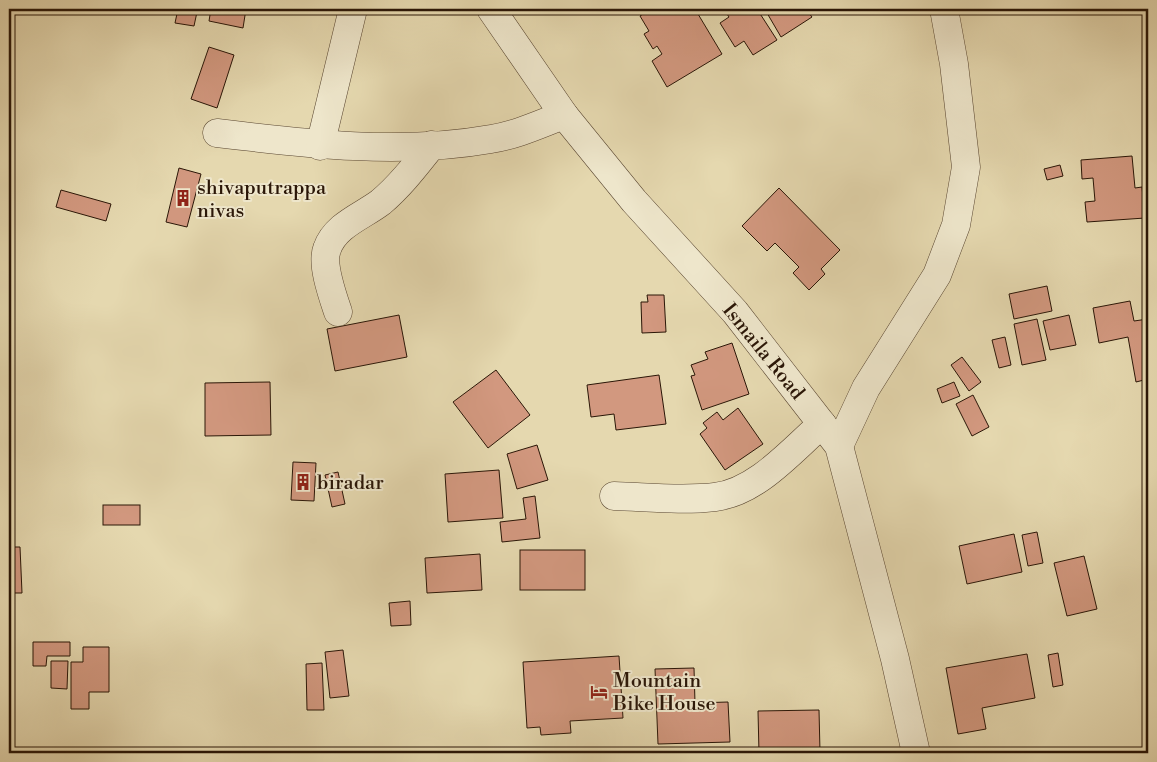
<svg xmlns="http://www.w3.org/2000/svg" width="1157" height="762" font-family="'Libre Bodoni',serif">
  <style>
    .building { fill: #d2987f; stroke: #2a1607 }
    .lines { fill: none; stroke-linecap: round; stroke-linejoin: round }
    .minor-casing { stroke: #594631; stroke-width: 29 }
    .minor { stroke: #eee6cb; stroke-width: 28 }
    .labels { text-anchor: middle; stroke-width: 4; stroke-linejoin: round; paint-order: stroke }
    .poi-label { font-size: 20px; fill: #2a1607; stroke: #eee6cb; text-anchor: start }
    .street-label { font-size: 20px; fill: #2a1607; stroke: #eee6cb }
  </style>
  <rect width="100%" height="100%" fill="#e5d8af"/>
  <filter id="stains"><feTurbulence type="fractalNoise" baseFrequency=".004" numOctaves="4"/><feColorMatrix values="0 0 0 0 .2 0 0 0 0 .09 0 0 0 0 .02 0 0 0 .5 -.17"/></filter>
  <radialGradient id="worn" r=".72"><stop offset=".6" stop-color="#630" stop-opacity="0"/><stop offset="1" stop-color="#630" stop-opacity=".3"/></radialGradient>
  <g class="building">
    <path d="M178,9L197,12L194,26L175,23Z"/>
    <path d="M211,9H246L243,28L209,21Z"/>
    <path d="M651,9H669L671,11L675,9H695L722,54L667,87L652,61L662,54L657,46L653,49L644,34L649,31L640,16Z"/>
    <path d="M729,9H757L777,40L753,55L744,41L735,47L720,23L729,17L725,11Z"/>
    <path d="M774,9H806L812,17L781,37L767,13Z"/>
    <path d="M991,9H1006L992,12Z"/>
    <path d="M209,47L234,55L217,108L191,99Z"/>
    <path d="M9,135L14,136L9,158Z"/>
    <path d="M1132,156L1135,188L1142,187L1145,218L1087,222L1085,202L1095,201L1093,178L1082,179L1081,160Z"/>
    <path d="M1060,165L1063,176L1047,180L1044,169Z"/>
    <path d="M179,168L201,174L187,227L166,222Z"/>
    <path d="M779,188L840,250L821,269L825,274L809,290L793,273L799,267L775,243L767,251L742,226Z"/>
    <path d="M61,190L111,204L106,221L56,207Z"/>
    <path d="M1047,286L1052,311L1014,319L1009,294Z"/>
    <path d="M647,295H664L666,332L642,333L641,302H648Z"/>
    <path d="M1130,301L1134,321L1148,319V379L1136,382L1128,337L1099,343L1093,308Z"/>
    <path d="M399,315L407,357L335,371L327,329Z"/>
    <path d="M1069,315L1076,345L1050,350L1043,321Z"/>
    <path d="M1037,319L1046,360L1022,365L1014,324Z"/>
    <path d="M1005,337L1011,365L999,368L992,340Z"/>
    <path d="M732,343L749,394L702,410L691,376L695,375L691,365L708,359L705,352Z"/>
    <path d="M962,357L981,382L969,391L951,365Z"/>
    <path d="M496,370L530,415L488,448L453,402Z"/>
    <path d="M659,375L666,424L616,430L614,414L591,417L587,385Z"/>
    <path d="M270,382L271,435L205,436V383Z"/>
    <path d="M954,382L960,396L942,403L937,389Z"/>
    <path d="M973,395L989,427L972,436L956,404Z"/>
    <path d="M738,408L763,444L725,470L700,434L707,428L703,423L717,412L723,420Z"/>
    <path d="M537,445L548,480L517,489L507,454Z"/>
    <path d="M293,462L316,463L314,501L291,500Z"/>
    <path d="M499,470L503,518L448,522L445,474Z"/>
    <path d="M338,472L345,504L332,507L325,475Z"/>
    <path d="M535,496L540,538L502,542L500,522L526,519L523,498Z"/>
    <rect x="103" y="505" width="37" height="20"/>
    <path d="M1037,532L1043,563L1028,566L1022,535Z"/>
    <path d="M1014,534L1022,572L967,584L959,546Z"/>
    <path d="M9,547H20L22,593H10Z"/>
    <rect x="520" y="550" width="65" height="40"/>
    <path d="M480,554L482,590L427,593L425,558Z"/>
    <path d="M1084,556L1097,609L1067,616L1054,563Z"/>
    <path d="M410,601L411,625L391,626L389,603Z"/>
    <path d="M33,642H70V656H47L46,666H33Z"/>
    <path d="M83,647H109V692H89V709H71V662H83Z"/>
    <path d="M343,650L349,696L330,698L325,652Z"/>
    <path d="M1058,653L1063,685L1053,687L1048,655Z"/>
    <path d="M1027,654L1035,698L982,708L986,729L958,734L946,668Z"/>
    <path d="M619,656L623,718L570,721L571,733L541,735L540,727L527,728L523,662Z"/>
    <path d="M51,661H68L67,689L51,688Z"/>
    <path d="M322,663L324,710H307L306,664Z"/>
    <path d="M694,668L695,703L728,702L730,742L658,744L655,669Z"/>
    <path d="M819,710L820,752L759,753L758,711Z"/>
  </g>
  <g class="lines">
    <g class="minor-casing">
      <g id="minor">
        <path d="M491,9L564,115L634,201L735,312L839,446L895,659L916,753"/>
        <path d="M217,133C308,144 401,155 491,139C517,135 540,124 564,115"/>
        <path d="M320,146L353,9"/>
        <path d="M338,312C333,297 321,264 327,249C335,225 363,216 381,202C401,185 416,165 432,145"/>
        <path d="M839,446L866,388L937,275L956,225L966,167L954,64L944,9"/>
        <path d="M614,496C647,497 682,501 715,497C757,492 792,450 822,424"/>
      </g>
    </g>
    <use href="#minor" class="minor"/>
  </g>
  <defs>
    <g id="building-bare" transform="scale(1.35)"><path d="M-4-6H4V6H1V3H-1V6H-4ZM-2.5-4.3h1.7v1.8h-1.7ZM.8-4.3h1.7v1.8H.8ZM-2.5-1h1.7V.8h-1.7ZM.8-1h1.7V.8H.8Z" fill="#8f2418" stroke="#eee6cb" stroke-width="2.5" paint-order="stroke"/></g>
    <g id="hotel-bare" transform="scale(1.35)"><path d="M-6-4.5h1.5V1H6V5H4.5V3h-9V5H-6ZM-4 0a1.8 1.8 0 1 1 3.6 0ZM.5 0V-2.5h3Q6-2.5 6 0Z" fill="#8f2418" stroke="#eee6cb" stroke-width="2.5" paint-order="stroke"/></g>
  </defs>
  <g fill-rule="evenodd">
    <use href="#building-bare" x="183" y="198"/>
    <use href="#building-bare" x="303" y="482"/>
    <use href="#hotel-bare" x="599" y="692"/>
  </g>
  <g class="labels">
    <g class="poi-label">
      <text x="197" y="194">shivaputrappa<tspan x="197" dy="23">nivas</tspan></text>
      <text x="317" y="489">biradar</text>
      <text x="613" y="687">Mountain<tspan x="613" dy="23">Bike House</tspan></text>
    </g>
    <g class="street-label">
      <text transform="translate(764 351) rotate(51)" y="7">Ismaila Road</text>
    </g>
  </g>
  <rect width="1157" height="762" fill="none" stroke="#e5d8af" stroke-width="30"/>
  <rect x="10" y="10" width="1137" height="742" fill="none" stroke="#2a1607" stroke-width="2.5"/>
  <rect x="15" y="15" width="1127" height="732" fill="none" stroke="#2a1607"/>
  <rect width="100%" height="100%" filter="url(#stains)"/>
  <rect width="100%" height="100%" fill="url(#worn)"/>
</svg>
